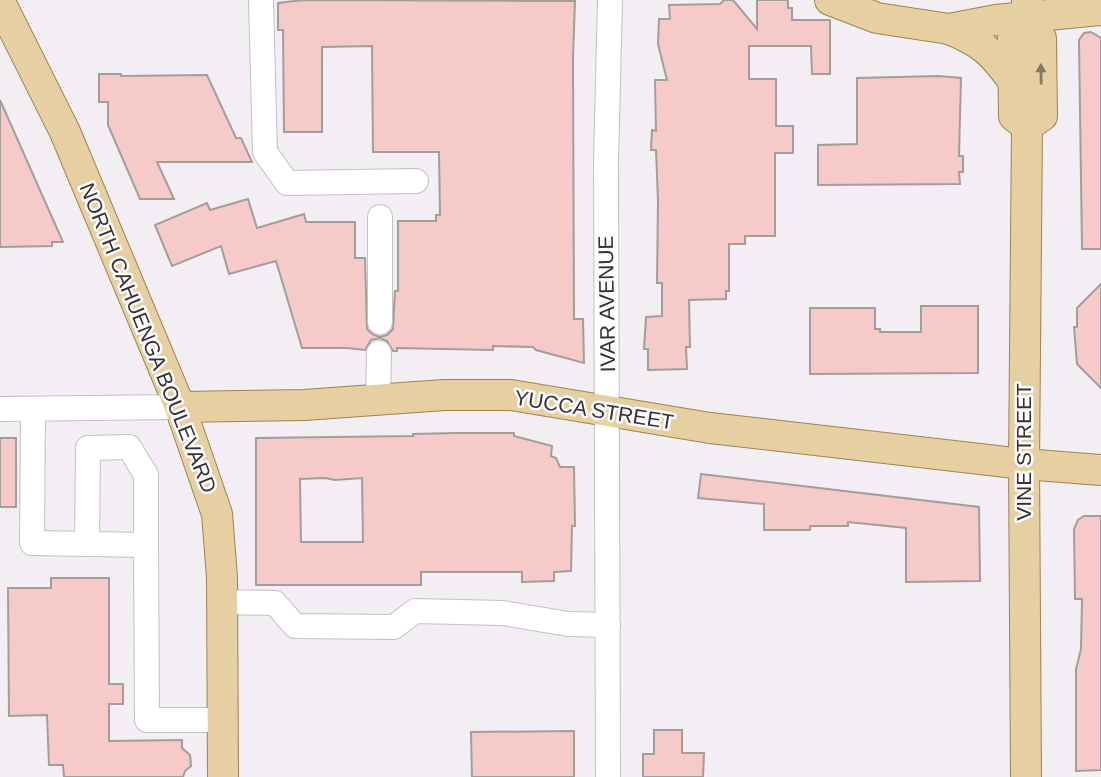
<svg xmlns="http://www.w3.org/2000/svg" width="1101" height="777" font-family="Arial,sans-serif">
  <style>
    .building { fill: #f5cac9; stroke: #a39d9c; stroke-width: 2; fill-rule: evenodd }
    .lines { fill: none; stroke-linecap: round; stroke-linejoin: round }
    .minor-casing { stroke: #c4bfc4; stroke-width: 26 }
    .major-casing { stroke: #9d8451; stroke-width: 32 }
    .minor { stroke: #fff; stroke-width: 24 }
    .major { stroke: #e6cfa0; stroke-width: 30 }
    .oneway { fill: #847965 }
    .labels { text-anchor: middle; stroke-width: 5; stroke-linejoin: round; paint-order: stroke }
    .street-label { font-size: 21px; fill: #343334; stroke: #fffcff }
  </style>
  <rect width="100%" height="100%" fill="#f2eef3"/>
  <g class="building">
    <path d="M303,0L575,1L573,57L574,319H583L584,363L536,350L533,347L493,346V350L397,348V351H393L387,341L380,338L371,340L365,350L347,348H302L276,261L229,274L221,246L172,266L155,225L207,203L210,210L248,199L257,228L304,214L306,222H355V258H365L367,329L372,334L379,337L387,335L393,329L395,291H398V221H436V215H440L439,152H373L372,46L322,47V132H284L283,30H278V3Z"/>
    <path d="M724,0H733L757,29V0H788V8H792V20H830V74H812L811,46H749V79H776V126H793V153H775V236H745V244H729V291H726V299L689,300L690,347H686L687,369L648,370V349H644L646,317L662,316V283H657L658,201L656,150H651L652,130L656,131L655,80H667L658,44L659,19H670L669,5L720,4Z"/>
    <path d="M1091,32L1101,38V249H1082L1079,40L1084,33Z"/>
    <path d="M99,74H121V76L207,75L236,138H241L252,162H157L174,199H140L108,125V102H99Z"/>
    <path d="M939,76L961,78L959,156H963V172H959L960,184L818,185V145L857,144V78Z"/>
    <path d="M0,100L63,242H52V246L0,247Z"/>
    <path d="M1101,284V388L1077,364L1074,327H1077V308Z"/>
    <path d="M921,306H978V373L810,374V308H875V329H880V332H921Z"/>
    <path d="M455,433H514V436L552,446L551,456L556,458L560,467H574L575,526H572L571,571L554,572V581L522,582V572H421V585H256V438L413,436V434ZM325,478L335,480L362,478L363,542H301L300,479Z"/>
    <rect x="0" y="438" width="16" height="69"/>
    <path d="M701,474L979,507L980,581L906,582V528L848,522V526H810V530H764V504L698,498Z"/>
    <path d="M1084,516H1101V770L1076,771V669L1081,649L1082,599H1075L1074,529L1078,520Z"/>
    <path d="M51,578H109V684H123V704H109V741L182,740V748L190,755L191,766L185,771L183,777H64L63,765H49L47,715L9,716L8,588H51Z"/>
    <path d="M654,730H682V753H704L703,777H643V754H654Z"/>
    <path d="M574,731V777H472L471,732Z"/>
  </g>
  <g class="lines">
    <g class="minor-casing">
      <g id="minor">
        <path d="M261,0L265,152L287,183L416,181"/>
        <path d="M380,217V322"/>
        <path d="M378,400L379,353"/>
        <path d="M0,409L180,407"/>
        <path d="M33,409L32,543L146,545V475L129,447L88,448L87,544"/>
        <path d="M146,545L147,720H223"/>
        <path d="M222,602L275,603L295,626L394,627L415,611L503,613L568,624L608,625"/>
        <path d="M608,777L606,162L610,0"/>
      </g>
    </g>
    <g class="major-casing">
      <g id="major">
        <path d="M830,0L877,18L949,29L996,20L1101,10"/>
        <path d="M1027,1V18L1041,38L1042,116L1027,126"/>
        <path d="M0,2L65,132L180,407L217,514L222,577L223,777"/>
        <path d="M1027,18L1013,38L1014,116L1027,126"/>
        <path d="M949,29C982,42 993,53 1013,81"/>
        <path d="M180,407L304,405L444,395H511L710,428L1024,464L1101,470"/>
        <path d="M1026,777L1024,464L1027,126"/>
      </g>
    </g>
    <use href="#minor" class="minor"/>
    <use href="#major" class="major"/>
  </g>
  <defs><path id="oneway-solid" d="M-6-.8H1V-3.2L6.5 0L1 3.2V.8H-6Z" transform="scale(1.75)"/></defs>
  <use class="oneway" href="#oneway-solid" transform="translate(1041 74) rotate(-91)"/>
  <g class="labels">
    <g class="street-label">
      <text transform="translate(607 304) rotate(-91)" y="7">IVAR AVENUE</text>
      <text transform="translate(148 338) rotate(68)" y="7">NORTH CAHUENGA BOULEVARD</text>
      <text transform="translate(594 410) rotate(9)" y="7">YUCCA STREET</text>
      <text transform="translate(1024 452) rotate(-90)" y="7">VINE STREET</text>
    </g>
  </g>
</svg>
